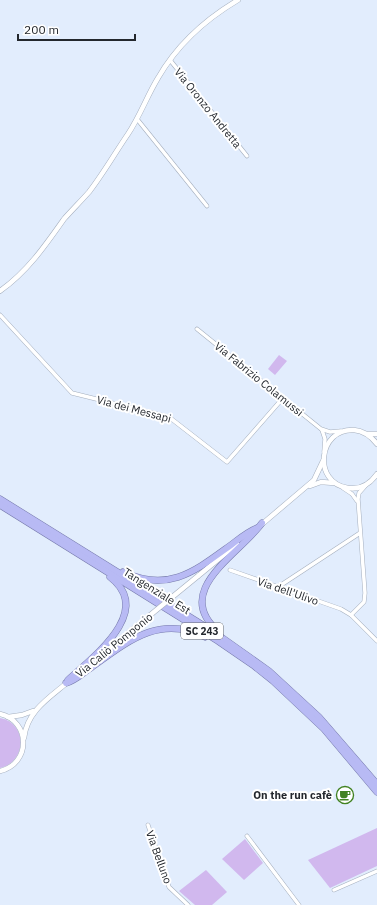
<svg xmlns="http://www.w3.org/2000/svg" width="377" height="905" font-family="'IBM Plex Sans',sans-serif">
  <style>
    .green { fill: #d1b8ee }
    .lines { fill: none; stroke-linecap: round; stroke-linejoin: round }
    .minor-casing { stroke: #a5afbe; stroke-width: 4.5 }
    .tertiary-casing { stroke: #a5afbe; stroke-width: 5.5 }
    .trunk-casing { stroke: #787cad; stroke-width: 7 }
    .minor { stroke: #fff; stroke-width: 3.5 }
    .tertiary { stroke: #fff; stroke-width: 4.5 }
    .trunk { stroke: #b8baf4; stroke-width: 6 }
    .tertiary-bridge-casing { stroke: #a5afbe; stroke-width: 5.5; stroke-linecap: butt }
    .tertiary-bridge { stroke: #fff; stroke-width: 4.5 }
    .labels { text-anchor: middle; stroke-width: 4; stroke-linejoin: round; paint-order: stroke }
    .shield { fill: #fff; stroke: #65686c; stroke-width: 1 }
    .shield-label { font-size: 10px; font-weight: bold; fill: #23272d }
    .street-label { font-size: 11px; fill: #23272d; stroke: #fff }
    .poi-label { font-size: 11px; font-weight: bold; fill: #23272d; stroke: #fff; text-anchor: end }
  </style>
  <rect width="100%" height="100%" fill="#e2edfd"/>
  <g class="green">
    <path d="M279,355L287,361L275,375L268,369Z"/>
    <path d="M0,718C28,723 27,762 0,768Z"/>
    <path d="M377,828V866L330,888L308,860Z"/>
    <path d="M245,839L263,863L244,880L222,859Z"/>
    <path d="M206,870L227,892L212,905H195L179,891Z"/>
  </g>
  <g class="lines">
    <g class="minor-casing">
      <g id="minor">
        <path d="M170,60L247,156"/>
        <path d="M137,119L207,206"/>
        <path d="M0,315L72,393L169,417L227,462L283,398"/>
        <path d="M197,329L321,429L330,432L341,431"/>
        <path d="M322,430L325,439L324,452"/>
        <path d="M343,488L352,494L357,501"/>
        <path d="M230,570L341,609L351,615L377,641"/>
        <path d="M278,587L360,533"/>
        <path d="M351,615L364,602L365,593L358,499L359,493L366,485"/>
        <path d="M148,825L169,887L188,905"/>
        <path d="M247,836L299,905"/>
        <path d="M334,890L377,871"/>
      </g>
    </g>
    <g class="tertiary-casing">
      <g id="tertiary">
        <path d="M0,291C27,272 45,246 64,219C72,210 81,201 89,192C103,174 115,153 128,134C140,116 147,96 158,78C177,45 206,19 238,0"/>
        <path d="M367,434H377"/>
        <path d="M377,444C371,436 364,431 354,430C318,428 312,483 348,488C361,490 370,484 377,474"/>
        <path d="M310,486L321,482L334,483"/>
        <path d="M261,525L314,480L323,461"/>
        <path d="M198,576L237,544"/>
        <path d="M88,666L138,625"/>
        <path d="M0,714C31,721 31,764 0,771"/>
        <path d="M8,717L22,715L33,711"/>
        <path d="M24,738C27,711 49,698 68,682"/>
      </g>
    </g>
    <g class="trunk-casing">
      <g id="trunk">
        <path d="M0,499L214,632L269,671L319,717L377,784"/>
        <path d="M0,505L218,641L253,665L273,681L324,729L377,792"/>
        <path d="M123,572C169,593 195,571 231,545C239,539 247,532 257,528"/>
        <path d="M219,632C170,591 240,554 262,523"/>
        <path d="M68,680C93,657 155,611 110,577"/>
        <path d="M66,683C75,681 84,672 92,667C128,641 160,614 205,637"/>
      </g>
    </g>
    <use href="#minor" class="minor"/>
    <use href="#tertiary" class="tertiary"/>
    <use href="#trunk" class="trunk"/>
    <g class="tertiary-bridge-casing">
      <path id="tertiary-bridge" d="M138,625L198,576"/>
    </g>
    <use href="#tertiary-bridge" class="tertiary-bridge"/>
  </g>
  <defs>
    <g id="cafe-ring" transform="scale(0.9)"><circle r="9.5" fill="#fff" stroke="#428222" stroke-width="1.5"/><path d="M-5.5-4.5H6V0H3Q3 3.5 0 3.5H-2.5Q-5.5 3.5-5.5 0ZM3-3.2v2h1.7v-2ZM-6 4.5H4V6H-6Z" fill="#428222"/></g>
  </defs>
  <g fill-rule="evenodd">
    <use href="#cafe-ring" x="345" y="795"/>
  </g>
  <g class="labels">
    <rect class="shield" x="181" y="623" width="42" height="16" rx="3"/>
    <g class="shield-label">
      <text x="202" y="635">SC 243</text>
    </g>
    <g class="street-label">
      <text transform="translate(208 108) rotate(51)" y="4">Via Oronzo Andretta</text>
      <text transform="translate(259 379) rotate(39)" y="4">Via Fabrizio Colamussi</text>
      <text transform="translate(134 409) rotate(15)" y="4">Via dei Messapi</text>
      <text transform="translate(157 591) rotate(32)" y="4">Tangenziale Est</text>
      <text transform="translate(288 591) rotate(19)" y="4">Via dell'Ulivo</text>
      <text transform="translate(114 645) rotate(-39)" y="4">Via Caliò Pomponio</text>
      <text transform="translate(159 857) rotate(70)" y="4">Via Belluno</text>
    </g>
    <g class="poi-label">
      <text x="332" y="799">On the run cafè</text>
    </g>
  </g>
  <path d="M18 34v6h117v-6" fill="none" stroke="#23272d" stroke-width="2"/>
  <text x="24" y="34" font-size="12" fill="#23272d" stroke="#ffffff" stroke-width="3" paint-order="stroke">200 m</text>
</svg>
